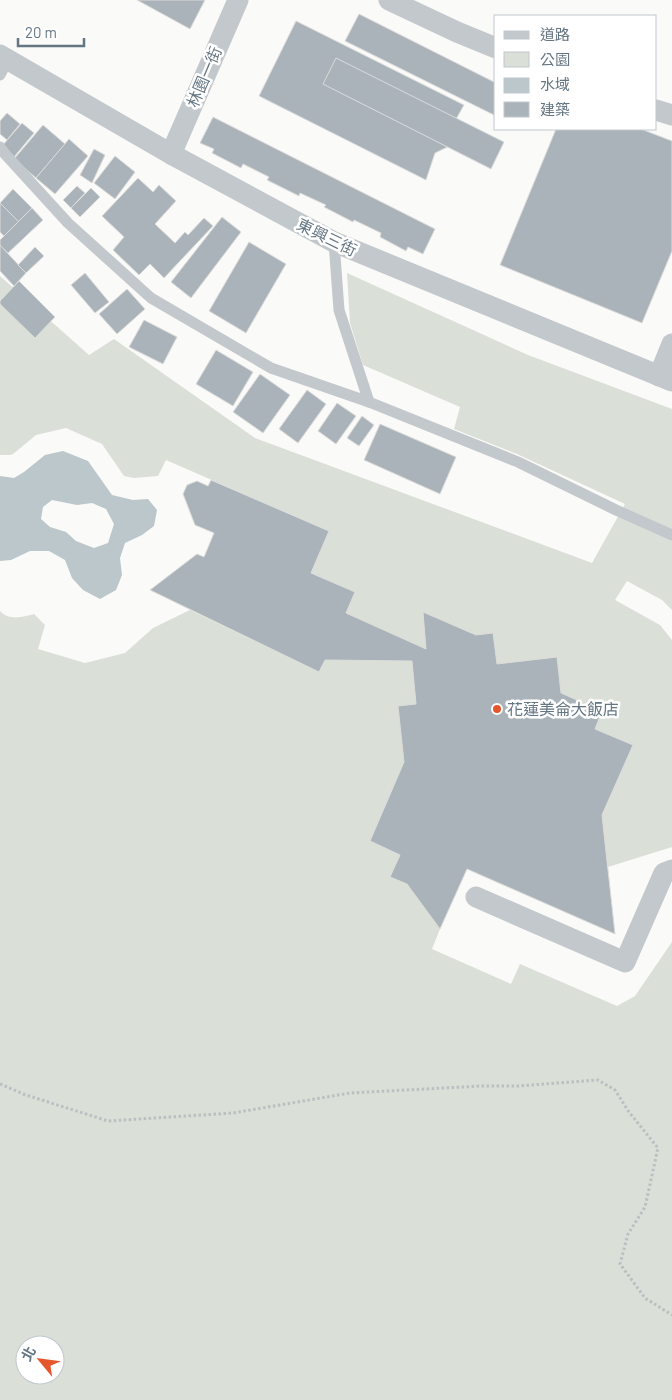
<svg xmlns="http://www.w3.org/2000/svg" width="672" height="1400" font-family="Barlow,'Noto Sans TC',sans-serif">
  <style>
    .green { fill: #dadfd7; fill-rule: evenodd }
    .water { fill: #bbc7cb; fill-rule: evenodd }
    .building { fill: #aab3b9; stroke: #dcdcda }
    .lines { fill: none; stroke-linecap: round; stroke-linejoin: round }
    .path { stroke: #bbbfc2; stroke-width: 3; stroke-dasharray: 2.5 2.5; stroke-linecap: butt }
    .lane { stroke: #c3c8cc; stroke-width: 11 }
    .street { stroke: #c3c8cc; stroke-width: 21 }
    .poi-dot { fill: #e4572e; stroke: #fff; stroke-width: 2 }
    .labels { text-anchor: middle; stroke-width: 5; stroke-linejoin: round; paint-order: stroke }
    .street-label { font-size: 16px; fill: #657683; stroke: #fff }
    .poi-label { font-size: 16px; fill: #657683; stroke: #fff; text-anchor: start }
  </style>
  <rect width="100%" height="100%" fill="#fafaf8"/>
  <g class="green">
    <path d="M347,273L528,355L672,409V610L662,600L627,581L615,600L660,625L672,640V847L608,867L602,815L633,745L595,729L602,711L497,664L476,635L423,612L426,649L346,613L355,592L311,573L329,531L166,460L158,476L134,478L124,476L102,444L66,428L36,435L13,454L10,455H0V276L89,355L114,339L255,438L592,563L625,504L517,454L454,429L460,407L363,365L350,323Z"/>
    <path d="M190,610L319,672L325,660L412,661L416,704L404,762L370,841L400,855L390,877L407,884L440,929L432,949L511,984L520,964L617,1006L635,996L672,942V1400H0V611C9,621 23,617 34,614L45,625L38,649L85,663L125,653L153,628ZM25,1345H55V1375H25Z"/>
  </g>
  <path class="water" d="M63,451L88,461L112,495L133,500L148,499L157,510L154,526L142,535L125,543L120,558L122,575L116,590L100,599L83,590L72,578L65,560L49,551H30L11,560L0,561V476L14,478L24,472L45,455ZM52,500L77,505L92,503L106,509L114,524L108,543L94,548L76,541L66,532L50,527L41,519L43,507Z"/>
  <g class="building">
    <path d="M137,0H205L190,29Z"/>
    <path d="M359,14L496,83V116L345,41Z"/>
    <path d="M296,21L464,105L451,128L466,138L435,153L426,180L259,96Z"/>
    <path d="M336,58L504,142L491,169L323,84Z"/>
    <path d="M7,113L20,124L7,140L0,134V121Z"/>
    <path d="M213,117L435,229L423,254L408,247L406,251L380,237L381,233L354,220L353,222L324,207L326,205L300,193L299,196L267,180L269,177L243,164L241,168L212,153L214,149L200,143Z"/>
    <path d="M22,123L34,133L14,157L2,146Z"/>
    <path d="M43,125L65,144L36,178L14,159Z"/>
    <path d="M556,129H641L672,141V251L642,323L500,265Z"/>
    <path d="M69,139L88,156L55,194L36,178Z"/>
    <path d="M94,149L105,155L92,183L80,175Z"/>
    <path d="M115,156L135,172L115,199L94,183Z"/>
    <path d="M138,178L153,192L159,185L176,201L155,224L175,243L185,232L188,235L204,218L213,226L164,278L150,264L139,275L113,250L124,237L102,216Z"/>
    <path d="M77,186L85,193L71,208L63,200Z"/>
    <path d="M91,188L100,197L80,217L71,208Z"/>
    <path d="M13,189L32,208L19,222L0,203Z"/>
    <path d="M0,203L19,222L4,236L0,232Z"/>
    <path d="M32,208L43,220L8,253L0,245V240Z"/>
    <path d="M222,217L241,232L191,298L171,282Z"/>
    <path d="M249,242L286,264L246,333L209,311Z"/>
    <path d="M0,245L26,273L14,286L0,271Z"/>
    <path d="M35,247L44,256L26,273L18,265Z"/>
    <path d="M85,273L109,302L95,313L71,285Z"/>
    <path d="M19,281L55,317L35,338L0,304V301Z"/>
    <path d="M127,289L145,309L117,334L99,314Z"/>
    <path d="M144,320L177,337L163,364L129,347Z"/>
    <path d="M216,350L253,372L233,406L196,384Z"/>
    <path d="M260,374L290,395L263,433L233,412Z"/>
    <path d="M307,390L326,404L298,443L279,429Z"/>
    <path d="M337,403L356,416L336,444L318,431Z"/>
    <path d="M362,416L374,425L359,446L347,438Z"/>
    <path d="M380,424L456,457L440,494L364,460Z"/>
    <path d="M211,480L329,531L311,573L355,592L346,613L426,649L423,612L476,635L493,633L497,664L557,657L561,693L602,711L595,729L633,745L602,815L615,934L467,869L440,929L407,884L390,877L400,855L370,841L404,762L398,706L416,704L412,661L325,660L319,672L150,590L197,554L204,557L214,533L195,525L183,494L187,485L197,481L208,486Z"/>
  </g>
  <g class="lines">
    <path class="path" d="M0,1084L23,1094L108,1121L233,1113L350,1093L481,1086H518L598,1080L615,1090L629,1112L658,1148L645,1207L628,1234L620,1264L645,1298L672,1315"/>
    <g class="lane">
      <path d="M0,75L8,60"/>
      <path d="M0,147L5,154L68,223L151,298L271,368L369,402L518,462L616,510L672,535"/>
      <path d="M334,242L339,310L369,402"/>
    </g>
    <g class="street">
      <path d="M389,0L457,32L496,48"/>
      <path d="M0,55L171,154L334,242L672,381"/>
      <path d="M656,110L672,115"/>
      <path d="M171,154L238,0"/>
      <path d="M659,376L672,344"/>
      <path d="M476,897L625,962L664,873L672,870"/>
    </g>
  </g>
  <circle class="poi-dot" cx="497" cy="709" r="5"/>
  <g class="labels">
    <g class="street-label">
      <text transform="translate(204 77) rotate(-67)" y="6">林園一街</text>
      <text transform="translate(327 237) rotate(26)" y="6">東興三街</text>
    </g>
    <g class="poi-label">
      <text x="507" y="715">花蓮美侖大飯店</text>
    </g>
  </g>
  <rect x="494" y="15" width="162" height="115" fill="#ffffff" stroke="#c1c8cd"/>
  <rect x="504" y="31" width="25" height="8" fill="#c3c8cc" stroke="#c1c8cd"/>
  <text x="540" y="40" font-size="15" fill="#657683">道路</text>
  <rect x="504" y="52" width="25" height="15" fill="#dadfd7" stroke="#c1c8cd"/>
  <text x="540" y="65" font-size="15" fill="#657683">公園</text>
  <rect x="504" y="78" width="25" height="15" fill="#bbc7cb" stroke="#c1c8cd"/>
  <text x="540" y="90" font-size="15" fill="#657683">水域</text>
  <rect x="504" y="102" width="25" height="15" fill="#aab3b9" stroke="#c1c8cd"/>
  <text x="540" y="115" font-size="15" fill="#657683">建築</text>
  <g transform="translate(40 1360) rotate(299)"><circle r="24" fill="#ffffff" stroke="#c1c8cd"/>
  <path d="M0-4L9 19L0 12L-9 19Z" fill="#e4572e"/>
  <text y="-8" font-size="14" font-weight="bold" text-anchor="middle" fill="#657683">北</text>
  </g>
  <path d="M18 38v8h66v-8" fill="none" stroke="#657683" stroke-width="2.5"/>
  <text x="25" y="38" font-size="15" fill="#657683" stroke="#ffffff" stroke-width="4" paint-order="stroke">20 m</text>
</svg>
